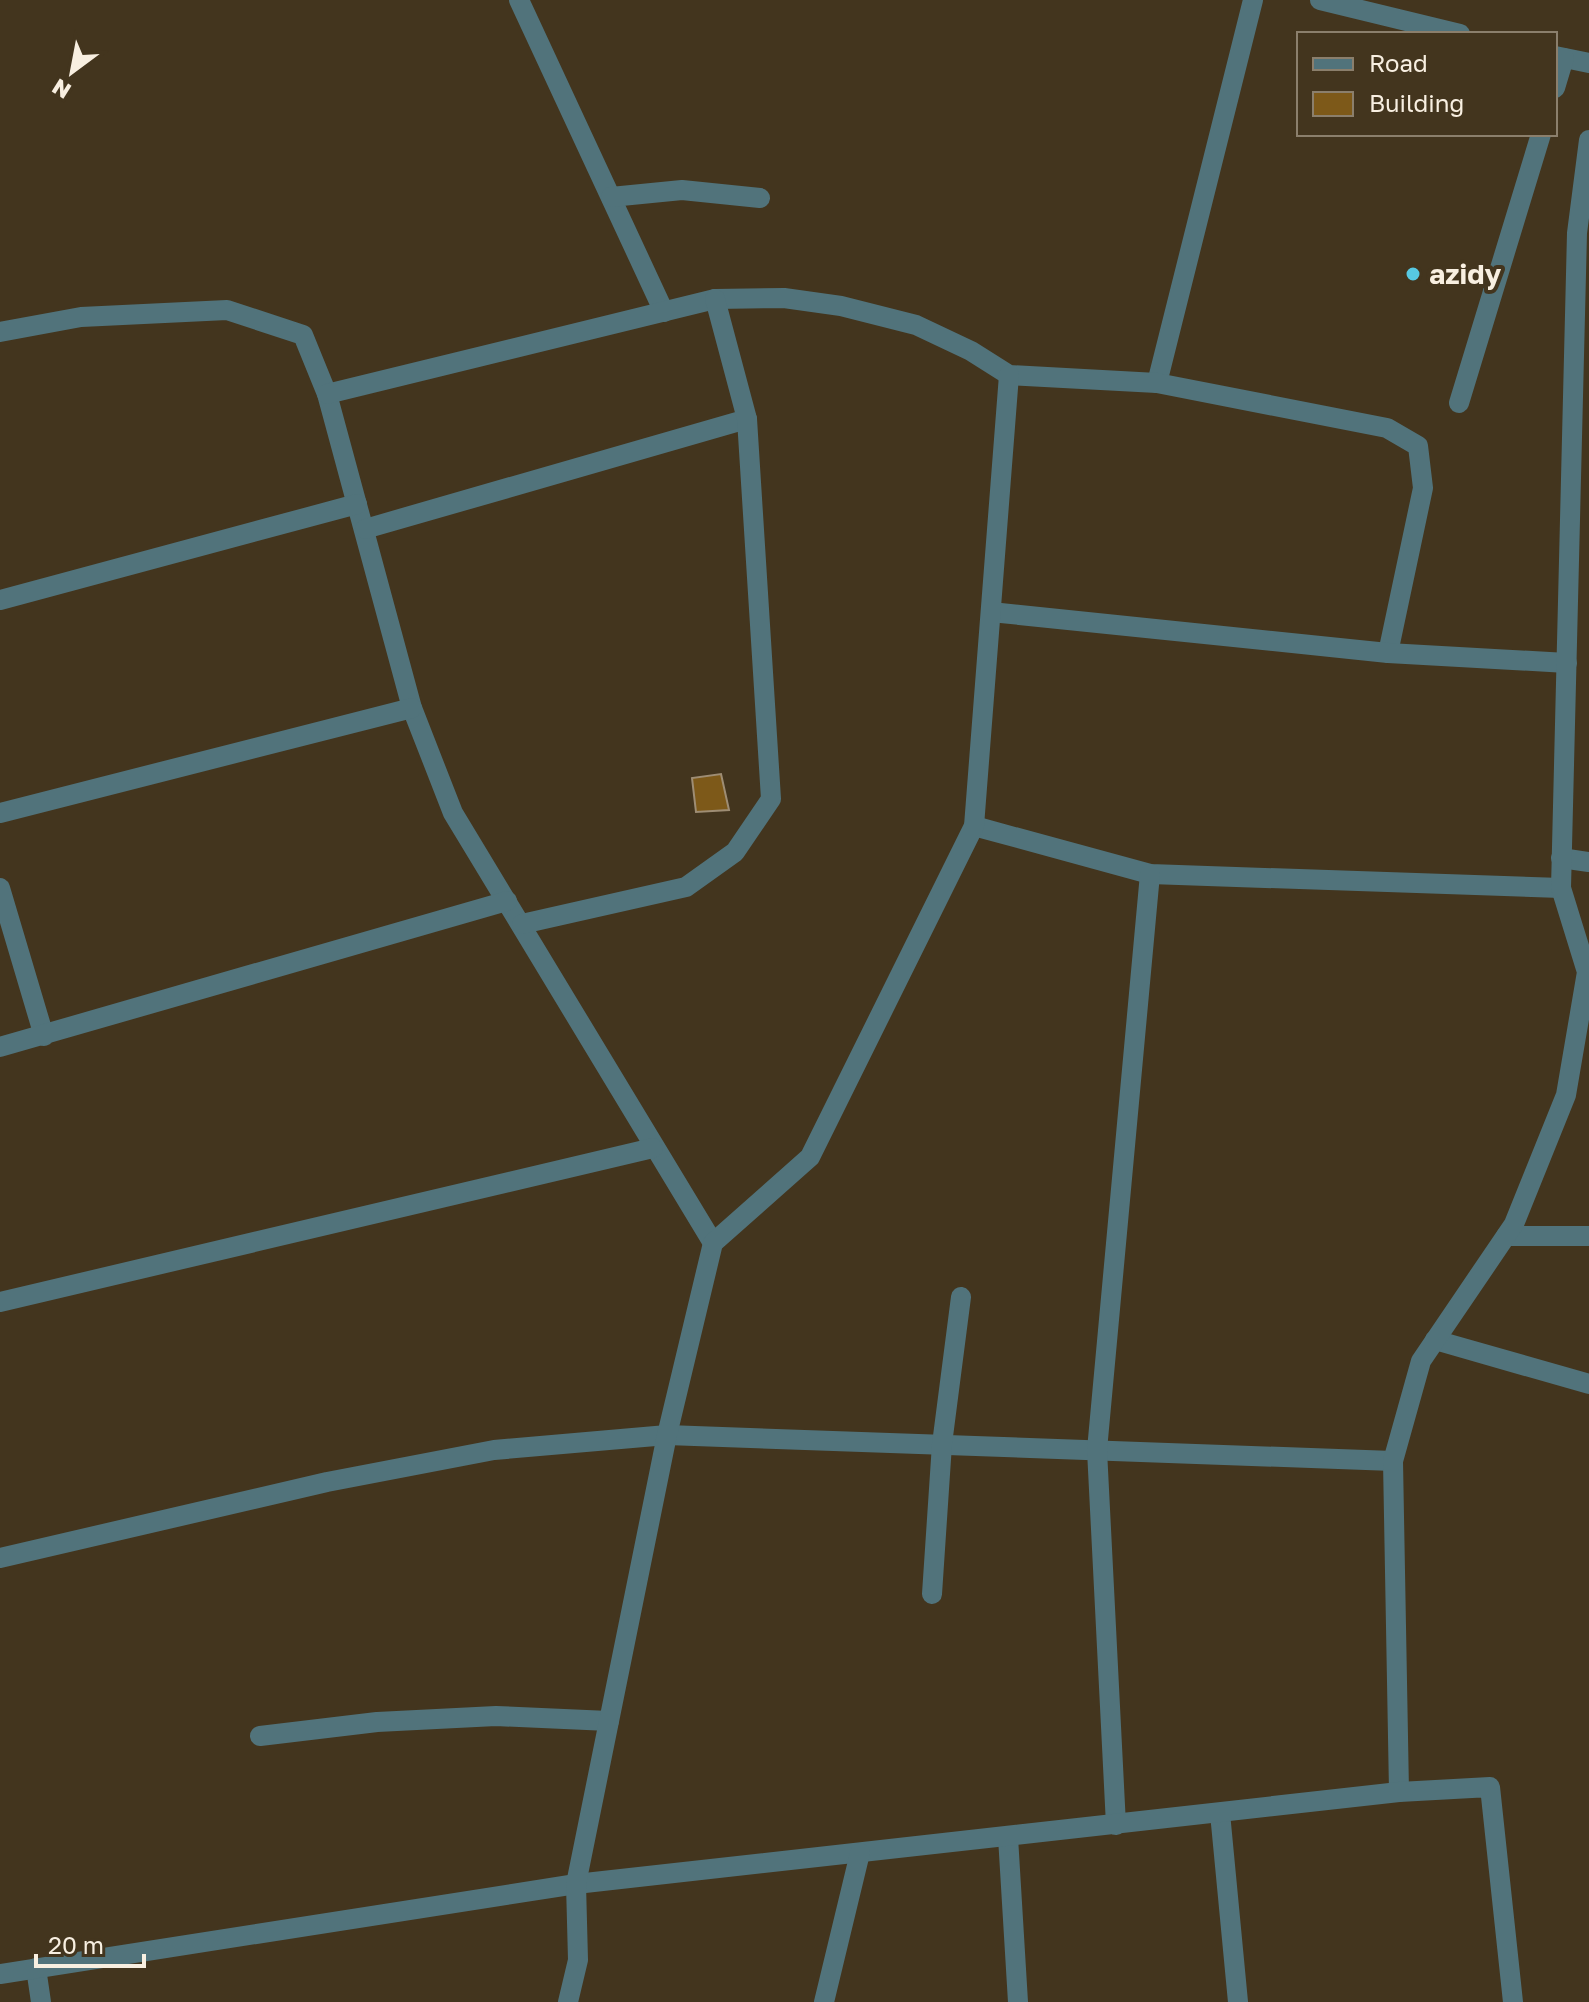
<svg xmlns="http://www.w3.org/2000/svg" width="1589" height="2002" font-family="'Golos Text',sans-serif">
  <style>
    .building { fill: #7d5919; stroke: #9e8d74; stroke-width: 2 }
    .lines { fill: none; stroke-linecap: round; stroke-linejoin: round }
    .minor { stroke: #51737b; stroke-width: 20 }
    .poi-dot { fill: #57c9e2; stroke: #43351e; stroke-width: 3 }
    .labels { text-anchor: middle; stroke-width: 8; stroke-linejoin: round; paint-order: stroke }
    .poi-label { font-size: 28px; font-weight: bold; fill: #f8efe1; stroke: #43351e; text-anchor: start }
  </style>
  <rect width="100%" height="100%" fill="#43351e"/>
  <path class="building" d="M721,774L729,810L696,812L692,778Z"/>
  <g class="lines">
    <g class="minor">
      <path d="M519,0L664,312"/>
      <path d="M1320,0L1460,34"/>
      <path d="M1555,56L1589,63"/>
      <path d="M1555,88L1564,58"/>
      <path d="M611,197L682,190L760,198"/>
      <path d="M0,332L81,317L227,310L303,335L327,394L412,708L453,813L713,1243"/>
      <path d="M1157,383L1253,0"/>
      <path d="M327,394L715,299L784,298L841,306L916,325L971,351L1009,375L1157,383L1387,428L1418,446L1423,488L1388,653"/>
      <path d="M1459,403L1541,134"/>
      <path d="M365,529L747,419"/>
      <path d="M0,600L357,504"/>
      <path d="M991,612L1388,653L1567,663"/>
      <path d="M0,813L412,708"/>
      <path d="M974,826L1150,874L1561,888"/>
      <path d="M1561,858L1589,862"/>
      <path d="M0,888L44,1036"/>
      <path d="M522,924L686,887L735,852L771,799L747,419L715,299"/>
      <path d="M0,1047L507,901"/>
      <path d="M1506,1236H1589"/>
      <path d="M0,1302L653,1148"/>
      <path d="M1435,1340L1589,1384"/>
      <path d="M0,1558L327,1482L494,1450L667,1435L1393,1461"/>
      <path d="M932,1594L942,1444L961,1297"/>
      <path d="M260,1736L377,1722L496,1716L609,1721"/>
      <path d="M1399,1792L1393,1461L1421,1361L1514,1224L1566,1095L1587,972L1561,888L1577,233L1589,140"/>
      <path d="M1220,1813L1238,2002"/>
      <path d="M1116,1825L1097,1450L1150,874"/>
      <path d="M1008,1837L1018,2002"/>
      <path d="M36,1968L41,2002"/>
      <path d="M0,1974L576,1884L1399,1792L1490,1787L1513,2002"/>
      <path d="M568,2002L578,1960L576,1884L667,1435L713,1243L810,1157L974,826L1009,375"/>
      <path d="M824,2002L860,1853"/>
    </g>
  </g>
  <circle class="poi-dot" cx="1413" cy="274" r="8"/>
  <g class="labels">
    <g class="poi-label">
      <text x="1429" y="284">azidy</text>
    </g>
  </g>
  <rect x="1297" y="32" width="260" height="104" fill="#43351e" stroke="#8b7f6c" stroke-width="2"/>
  <rect x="1313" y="58" width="40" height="12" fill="#51737b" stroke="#8b7f6c" stroke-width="2"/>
  <text x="1369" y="72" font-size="24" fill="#f8efe1">Road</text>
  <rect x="1313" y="92" width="40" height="24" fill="#7d5919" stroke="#8b7f6c" stroke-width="2"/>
  <text x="1369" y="112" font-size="24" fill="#f8efe1">Building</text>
  <g transform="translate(72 72) rotate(212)" stroke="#43351e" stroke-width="6" paint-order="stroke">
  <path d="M0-6L14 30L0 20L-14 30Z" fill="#f8efe1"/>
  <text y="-12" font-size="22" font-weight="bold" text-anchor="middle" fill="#f8efe1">N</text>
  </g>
  <path d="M36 1954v12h108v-12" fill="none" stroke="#f8efe1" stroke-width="4"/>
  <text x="48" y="1954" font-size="24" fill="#f8efe1" stroke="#43351e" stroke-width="6" paint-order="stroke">20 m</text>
</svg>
